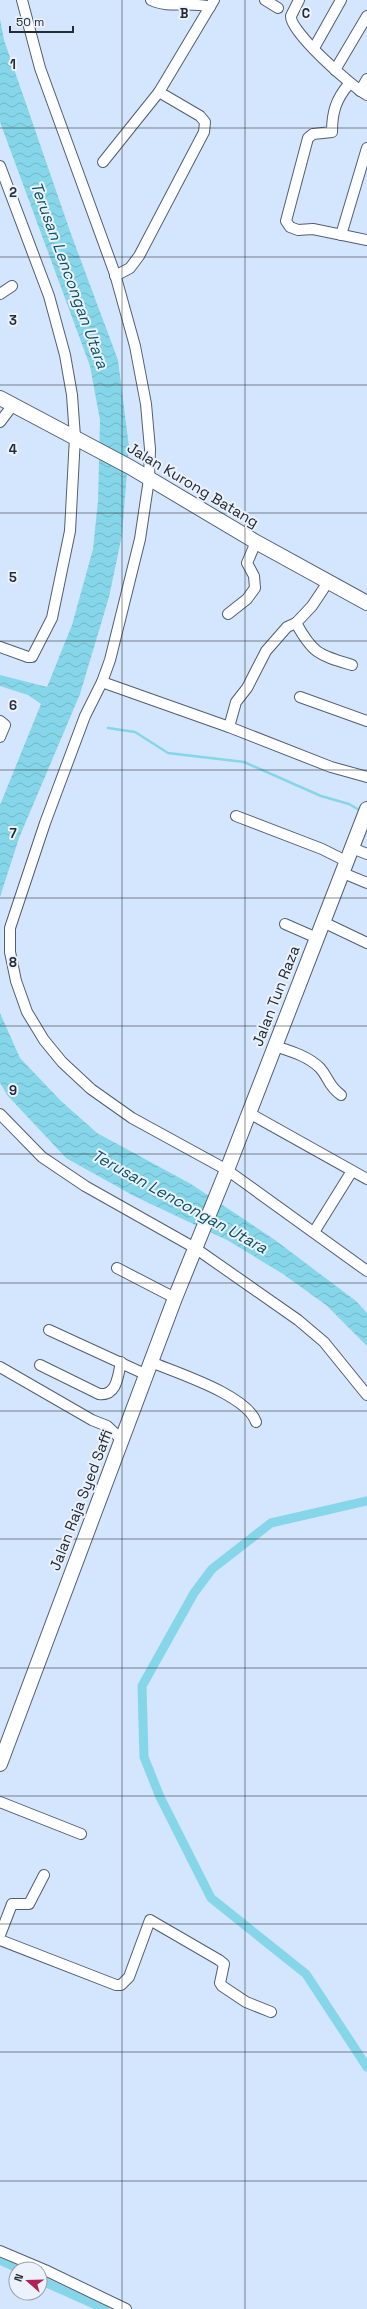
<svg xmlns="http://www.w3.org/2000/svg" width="367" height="2309" font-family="'Space Grotesk',sans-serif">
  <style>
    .water { fill: url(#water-waves) }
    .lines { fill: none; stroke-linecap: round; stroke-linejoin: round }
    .stream { stroke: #85d6e9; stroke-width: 2.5 }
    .canal { stroke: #85d6e9; stroke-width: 9 }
    .street-casing { stroke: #515f74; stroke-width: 12 }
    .secondary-casing { stroke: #515f74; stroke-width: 16 }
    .street { stroke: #fff; stroke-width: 10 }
    .secondary { stroke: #fff; stroke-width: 14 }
    .grid { fill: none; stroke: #252b34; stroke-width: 1; stroke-opacity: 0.55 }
    .labels { text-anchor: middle; stroke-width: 4; stroke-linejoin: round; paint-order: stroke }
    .street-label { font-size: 15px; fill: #252b34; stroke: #ebf2fc }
    .water-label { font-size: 16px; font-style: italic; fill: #0a525f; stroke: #ebf2fc }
    .grid-label { font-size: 13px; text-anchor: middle; font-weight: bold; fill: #252b34; stroke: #ebf2fc; stroke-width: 4; stroke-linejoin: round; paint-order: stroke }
  </style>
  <defs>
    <pattern id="water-waves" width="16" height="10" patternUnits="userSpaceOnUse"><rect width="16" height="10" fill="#85d6e9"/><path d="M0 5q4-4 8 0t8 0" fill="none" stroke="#73b8c8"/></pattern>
  </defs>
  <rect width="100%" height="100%" fill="#d4e5fe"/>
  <g class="water">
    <path d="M0,19L4,40L71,234L118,360L129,447L122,535L109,597L80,694L19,838L0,897V805L41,704L28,695L0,686V675L47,687L72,625L93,549L98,501L100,420L90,366L0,122Z"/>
    <path d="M0,1013L20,1058L61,1101L97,1133L191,1184L275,1240L356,1301L367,1313V1346L326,1305L283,1274L227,1240L134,1196L66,1158L8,1096L0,1083Z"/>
  </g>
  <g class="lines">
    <path class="stream" d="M108,728L135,732L168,753L244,762L321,796L349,804L361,811"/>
    <g class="canal">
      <path d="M367,1501L271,1523L212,1569L194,1593L142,1686L144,1757L160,1797L211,1898L306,1974L367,2067"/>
      <path d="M0,2260L19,2269"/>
      <path d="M40,2280L105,2309"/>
    </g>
    <g class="street-casing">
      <g id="street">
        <path d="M22,0L40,68L115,274L135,346L146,404L150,449L149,479L140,539L110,660L102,682L85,716L45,823L10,928V952L16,981L27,1012L44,1040L62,1062L91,1089L132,1118L227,1170L367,1271"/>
        <path d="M151,0C169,9 190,1 210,7"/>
        <path d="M265,0L278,8"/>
        <path d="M299,0L291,16C289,31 352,87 367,95"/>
        <path d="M314,48L341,0"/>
        <path d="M335,70L367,16"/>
        <path d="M349,84C336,99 332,112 332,132L313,134L308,138L286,221L290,227L298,230L313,229L367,240"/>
        <path d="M360,91L367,79"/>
        <path d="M103,162L159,92"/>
        <path d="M0,166L49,296L65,355L72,395L75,437L70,531L52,618L32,657H28L0,647"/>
        <path d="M341,235L367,148"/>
        <path d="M115,276L130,268L139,256L204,132L205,122L200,116L159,92L214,0"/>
        <path d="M0,294L12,286"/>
        <path d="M0,422L13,405"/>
        <path d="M328,582L312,606L296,623C313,654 319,655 352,665"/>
        <path d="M228,614L247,599L255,588L254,576L247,563L256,542"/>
        <path d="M102,682L229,727L331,767L367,777"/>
        <path d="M300,697L367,721"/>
        <path d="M0,721L5,725L0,737"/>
        <path d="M229,727L236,702L247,688L266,651L287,627L296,623"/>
        <path d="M236,816L322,849L346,861"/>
        <path d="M352,848L367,854"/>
        <path d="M343,873L367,883"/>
        <path d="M323,922L367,943"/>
        <path d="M285,924L317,938"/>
        <path d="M275,1046C290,1051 308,1056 320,1068C329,1078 328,1086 341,1095"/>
        <path d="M249,1113L367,1179"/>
        <path d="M0,1114L42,1157L85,1186L195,1248L298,1320L324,1342L367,1395"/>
        <path d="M314,1232L352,1171"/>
        <path d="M117,1268L175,1298"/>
        <path d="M49,1330L147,1375"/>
        <path d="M151,1362C177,1373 247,1395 256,1422"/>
        <path d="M40,1365L99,1394C117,1396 118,1376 121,1362"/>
        <path d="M0,1367L92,1420L107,1426L122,1440"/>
        <path d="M0,1802L81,1834"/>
        <path d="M0,1935L12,1904H29L44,1875"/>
        <path d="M0,1940L116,1985H121L129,1977L150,1920L219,1960L224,1964L220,1983L222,1986L246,2002L271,2012"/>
        <path d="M0,2251L45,2270L126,2309"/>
      </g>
    </g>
    <g class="secondary-casing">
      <g id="secondary">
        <path d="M0,398L130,467L256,542L367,603"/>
        <path d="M0,1764L175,1298L227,1170L367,809"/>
      </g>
    </g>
    <use href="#street" class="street"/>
    <use href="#secondary" class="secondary"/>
  </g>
  <path class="grid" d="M122,0V2309M245,0V2309M0,128H367M0,257H367M0,385H367M0,513H367M0,641H367M0,770H367M0,898H367M0,1026H367M0,1154H367M0,1283H367M0,1411H367M0,1539H367M0,1668H367M0,1796H367M0,1924H367M0,2052H367M0,2181H367"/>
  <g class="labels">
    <g class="street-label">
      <text transform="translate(193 485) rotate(31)" y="5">Jalan Kurong Batang</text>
      <text transform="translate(276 996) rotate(-69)" y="5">Jalan Tun Raza</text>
      <text transform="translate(81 1500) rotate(-69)" y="5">Jalan Raja Syed Saffi</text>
    </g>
    <g class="water-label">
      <text transform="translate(70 275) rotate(70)" y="6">Terusan Lencongan Utara</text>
      <text transform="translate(180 1201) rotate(29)" y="6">Terusan Lencongan Utara</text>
    </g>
  </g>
  <g class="grid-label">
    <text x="184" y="18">B</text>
    <text x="306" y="18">C</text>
    <text x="13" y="69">1</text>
    <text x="13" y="197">2</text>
    <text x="13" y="325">3</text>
    <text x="13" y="454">4</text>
    <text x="13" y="582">5</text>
    <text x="13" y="710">6</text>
    <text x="13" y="838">7</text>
    <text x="13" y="967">8</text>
    <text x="13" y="1095">9</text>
  </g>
  <g transform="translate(28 2281) rotate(290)"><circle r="19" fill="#ebf2fc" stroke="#9ca2ac"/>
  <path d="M0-3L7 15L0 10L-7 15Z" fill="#b22253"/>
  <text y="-6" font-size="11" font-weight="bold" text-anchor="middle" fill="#252b34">N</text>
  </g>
  <path d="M10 26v6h63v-6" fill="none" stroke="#252b34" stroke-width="2"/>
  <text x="16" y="26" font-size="12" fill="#252b34" stroke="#ebf2fc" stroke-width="3" paint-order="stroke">50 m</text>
</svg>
